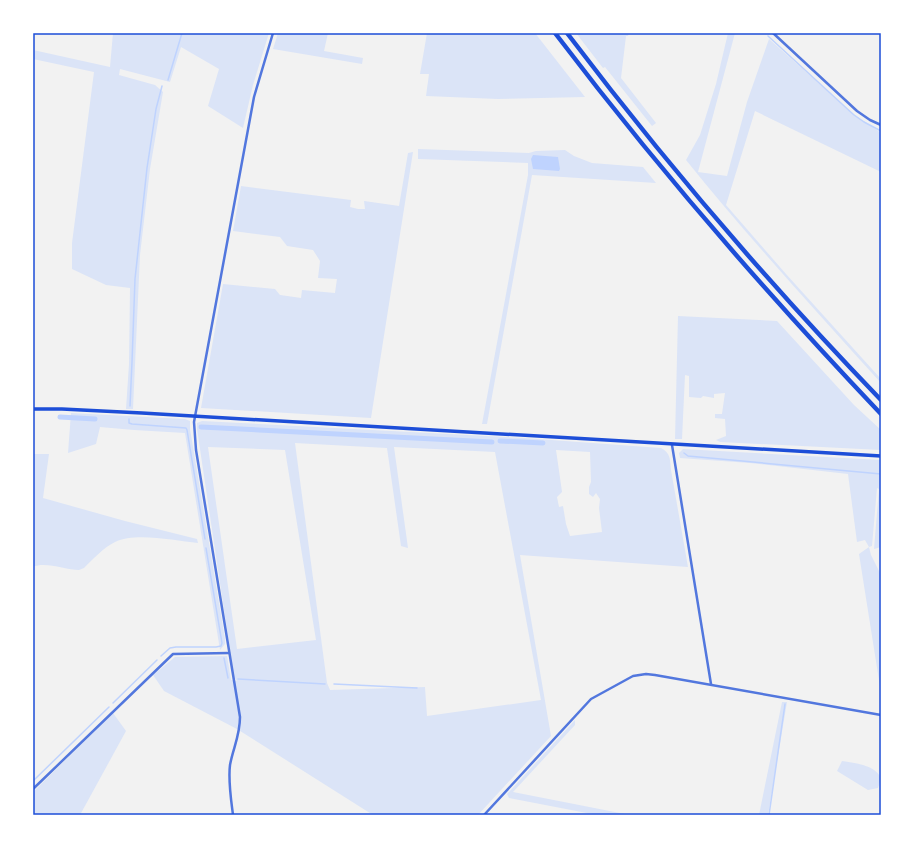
<svg xmlns="http://www.w3.org/2000/svg" width="914" height="848" font-family="'Varela Round',sans-serif">
  <style>
    .green { fill: #dbe4f7; fill-rule: evenodd }
    .water { fill: #bfd3fe }
    .lines { fill: none; stroke-linecap: round; stroke-linejoin: round }
    .stream { stroke: #bfd3fe; stroke-width: 1.5 }
    .canal { stroke: #bfd3fe; stroke-width: 5 }
    .minor { stroke: #5277de; stroke-width: 2.5 }
    .secondary { stroke: #1d4ed8; stroke-width: 3.5 }
    .motorway { stroke: #1d4ed8; stroke-width: 4.5 }
    .neatline { fill: none; stroke: #1d4ed8; stroke-width: 1.5 }
  </style>
  <rect width="100%" height="100%" fill="#f2f2f2"/>
  <g class="green">
    <path d="M113,33H269L253,85L243,128L208,106L219,69L181,47L170,82L120,69L119,75L155,85L163,92L150,169L140,255L133,409H126L129,364L130,288L106,285L72,269V243L94,72L33,59V50L110,67Z"/>
    <path d="M278,33H328L324,51L363,58L362,64L273,49Z"/>
    <path d="M427,33H535L585,97L498,99L426,96L429,74H420Z"/>
    <path d="M576,33H629L628,36H626L621,78L656,123L652,126L605,67L603,68Z"/>
    <path d="M728,33H735L698,172L727,176L747,102L769,39L851,112L881,133V172L755,111L726,205L786,274L881,379V383C815,310 748,237 686,160L700,135L716,84Z"/>
    <path d="M418,149L529,153L536,151L565,150L574,156L592,163L643,167L656,183L532,175L487,424H482L528,175V163L418,159Z"/>
    <path d="M413,152L371,418L201,408L223,284L275,289L280,295L301,298L302,290L335,293L337,279L318,278L320,261L313,250L287,246L280,237L233,231L241,186L351,200L350,207L358,209H365L364,201L399,206L408,153Z"/>
    <path d="M678,316L777,321L854,405L881,430V450L720,442L716,440L726,436L725,419L715,418V414H722L725,393L714,394V398L703,396L701,398L689,397V376L685,375L682,439H675Z"/>
    <path d="M71,413L185,419L190,421V429L225,639V644L220,650L185,433L134,430L100,427L96,444L68,453Z"/>
    <path d="M202,421L524,438L661,448C671,453 670,460 671,470L688,567L520,555L551,736L478,815H373L237,729L164,691L153,675L175,657L227,656L231,680L237,681L234,677L197,429V423ZM295,443L387,448L401,546L408,548L394,447L495,452L541,700L427,716L425,687L330,690L327,683ZM208,447L285,450L316,640L237,649ZM556,450L590,452L591,482L589,487V494L593,497L596,493L600,499L599,508L602,532L570,536L566,524L563,506L559,507L557,497L562,492Z"/>
    <path d="M683,449L881,460V547L874,549L879,489L877,488L872,546L869,547L871,555L881,575V693L859,554L869,547L865,540L857,542L848,474L750,463L680,458L679,453Z"/>
    <path d="M33,454H49L43,498L125,521L197,539L198,543C175,541 136,532 115,542C103,548 93,559 84,568L79,570C66,570 45,561 33,567Z"/>
    <path d="M782,702H787L768,815H759Z"/>
    <path d="M113,713L126,731L80,815H33V792Z"/>
    <path d="M575,720V725L513,792L630,815H597L509,798L507,794Z"/>
    <path d="M842,761C854,763 877,765 881,779L878,788L868,790L837,771Z"/>
  </g>
  <path class="water" d="M533,155L558,157L560,169L559,171L533,169L531,159Z"/>
  <g class="lines">
    <g class="stream">
      <path d="M768,36L854,115L864,122L881,131"/>
      <path d="M168,80L182,33"/>
      <path d="M130,406L132,362L135,279L147,168L156,109L162,86"/>
      <path d="M129,419V423L132,424L186,428L187,430L205,539"/>
      <path d="M684,453L688,456L881,474"/>
      <path d="M161,656L170,648L176,647H216L221,646L222,643L206,548"/>
      <path d="M224,658L228,678"/>
      <path d="M238,679L325,684"/>
      <path d="M334,684L417,688"/>
      <path d="M113,703L157,660"/>
      <path d="M33,781L109,707"/>
      <path d="M769,815L785,704"/>
    </g>
    <g class="canal">
      <path d="M60,417L95,419"/>
      <path d="M201,427L492,442"/>
      <path d="M500,441L543,443"/>
    </g>
    <g class="minor">
      <path d="M773,33L857,111L870,120L881,125"/>
      <path d="M672,445L711,684"/>
      <path d="M33,789L173,654L229,653"/>
      <path d="M233,815C231,799 228,781 230,765C233,748 240,736 240,717L196,450L194,422L254,97L273,33"/>
      <path d="M484,815L591,699L633,676L646,674L655,675L881,715"/>
    </g>
    <path class="secondary" d="M33,409H62L142,413L881,456"/>
    <g class="motorway">
      <path d="M555,33C656,166 766,293 881,414"/>
      <path d="M567,33C664,161 769,284 881,400"/>
    </g>
  </g>
  <rect width="914" height="848" fill="none" stroke="#ffffff" stroke-width="68"/>
  <rect x="34" y="34" width="846" height="780" class="neatline"/>
</svg>
